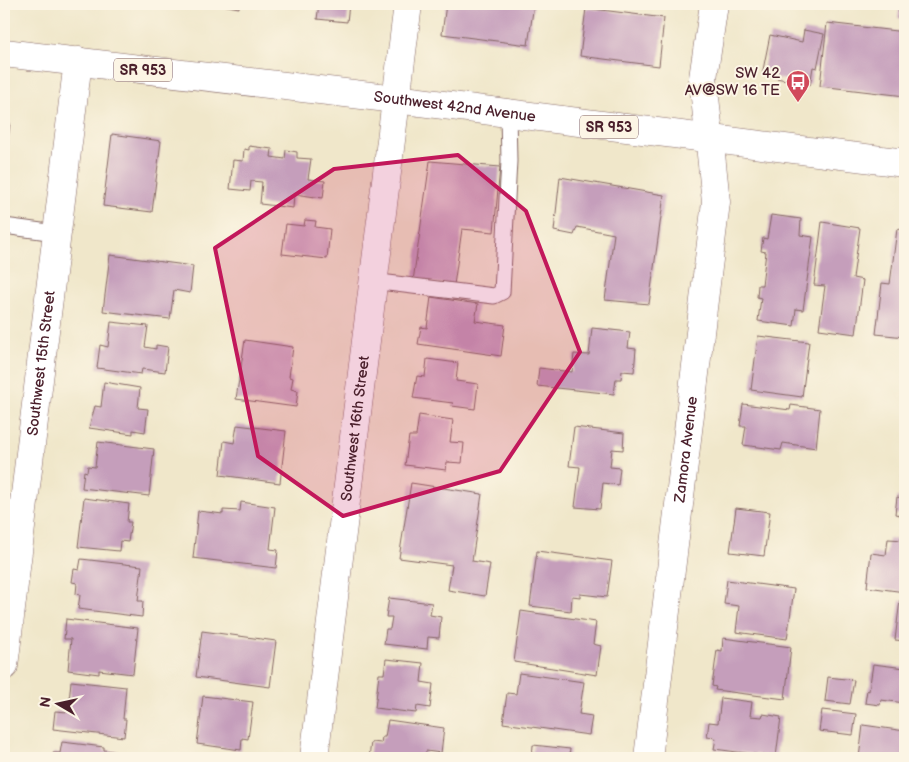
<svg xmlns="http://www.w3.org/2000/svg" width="909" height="762" font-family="'Balsamiq Sans',sans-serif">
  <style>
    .building { fill: #c59ebb }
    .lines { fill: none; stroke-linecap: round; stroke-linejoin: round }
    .lane-casing { stroke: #846563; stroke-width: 17 }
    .street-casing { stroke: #846563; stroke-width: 29 }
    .primary-casing { stroke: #846563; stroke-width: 29 }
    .lane { stroke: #fff; stroke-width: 15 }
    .street { stroke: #fff; stroke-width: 28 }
    .primary { stroke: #fff; stroke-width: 28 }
    .marked { fill: #c2185b; fill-opacity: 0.2; stroke: #c2185b; stroke-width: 4; stroke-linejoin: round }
    .labels { text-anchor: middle; stroke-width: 4; stroke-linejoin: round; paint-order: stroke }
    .shield { fill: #fcf5e5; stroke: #7f5f63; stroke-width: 1 }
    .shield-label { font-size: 14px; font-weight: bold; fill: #4a1f2b }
    .poi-label { font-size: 15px; fill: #4a1f2b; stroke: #fcf5e5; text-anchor: end }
    .street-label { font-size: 15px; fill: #4a1f2b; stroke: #fcf5e5 }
  </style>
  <rect width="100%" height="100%" fill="#fcf5e5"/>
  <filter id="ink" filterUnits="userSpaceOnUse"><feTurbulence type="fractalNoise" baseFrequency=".02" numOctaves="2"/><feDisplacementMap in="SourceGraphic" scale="10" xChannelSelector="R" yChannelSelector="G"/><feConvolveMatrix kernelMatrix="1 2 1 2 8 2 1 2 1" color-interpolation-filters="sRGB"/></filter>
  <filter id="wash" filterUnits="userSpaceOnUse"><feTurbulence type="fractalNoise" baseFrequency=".0096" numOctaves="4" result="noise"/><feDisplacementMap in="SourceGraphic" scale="20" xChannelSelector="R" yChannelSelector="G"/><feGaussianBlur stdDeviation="1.12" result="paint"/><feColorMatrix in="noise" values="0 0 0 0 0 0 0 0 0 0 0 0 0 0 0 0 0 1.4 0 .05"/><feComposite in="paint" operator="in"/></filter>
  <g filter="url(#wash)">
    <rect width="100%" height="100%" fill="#f0e7ca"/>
    <g id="blocks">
      <g class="building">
        <path d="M217,4H239V8Z"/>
        <path d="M319,4H349L347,22L317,19Z"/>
        <path d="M446,4H534L528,45L442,34Z"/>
        <path d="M900,4H905V19L898,18Z"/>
        <path d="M586,8L664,18L659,66L580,56Z"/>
        <path d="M827,23L905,32V96L820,86Z"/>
        <path d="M804,30L824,34L817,68L813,67L810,85L762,75L770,35L802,42Z"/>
        <path d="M4,122L10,123L5,163H4Z"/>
        <path d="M112,134L161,141L152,212L103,206Z"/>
        <path d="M249,146L272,149L271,157L285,159L286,150L297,152V158L311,159L308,179L325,181L323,198L294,194L293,208L260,204L262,182L251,181L250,191L230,189L233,160L243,161L244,149L249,150Z"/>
        <path d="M430,161L500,167L494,232L462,229L454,285L413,281Z"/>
        <path d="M560,177L664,195L649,304L605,300L614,234L577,227L574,235L554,231Z"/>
        <path d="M771,215L801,219L800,235L813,237L803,310L796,309L794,326L758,321L761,298L757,297L758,285H762L766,252L761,251L763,238L767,239Z"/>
        <path d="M305,220L316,221L315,227L330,229L327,259L282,254L286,224L304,226Z"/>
        <path d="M822,222L860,228L853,278L863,280L856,334L819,329L825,286L814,285Z"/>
        <path d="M897,229L905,230V337L876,334L882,283L890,284Z"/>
        <path d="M110,255L193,266L190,293L174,290L170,319L103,311Z"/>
        <path d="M431,297L478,304L475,321L505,325L501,356L418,344L421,327L427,328Z"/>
        <path d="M111,322L148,326L145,347L156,349V345L168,347L165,372L142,369L141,374L97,368L100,345L108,347Z"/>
        <path d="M592,328L630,332L628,348L636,349L634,372L622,371L621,379H616L614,394L537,386L539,368L572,372L574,354L589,355Z"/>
        <path d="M758,336L809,342L802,397L751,390Z"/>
        <path d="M245,340L293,347L289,377L293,378L291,389L298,391L296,407L236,399Z"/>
        <path d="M427,359L458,363L456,381L478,384L475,409L452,406L453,403L413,398L417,376L425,377Z"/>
        <path d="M104,382L140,388L138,408L148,409L145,432L133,430V434L89,428L95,406L101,407Z"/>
        <path d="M743,404L790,410L791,405L820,409L816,448L783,443L781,450L743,445L746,426H740Z"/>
        <path d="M419,415L453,420L450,442L464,443L462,463L447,462L446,470L405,465L409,436H416Z"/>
        <path d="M237,425L286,431L280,483L220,475L224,441L234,443Z"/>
        <path d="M574,427L624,433L623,450L612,449L610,467L620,468L618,485L603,483L600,509L575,507L580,467L569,466Z"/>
        <path d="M98,442L154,449L149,496L82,488L84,471L87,472L88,466L95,467Z"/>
        <path d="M903,467H905V489H900Z"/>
        <path d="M411,483L482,494L472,561L490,564L485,596L448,590L452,565L399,558Z"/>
        <path d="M904,492L905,516L895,514L897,497L903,498Z"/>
        <path d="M84,498L129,504L127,522H131L128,542L120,541L119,551L78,547Z"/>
        <path d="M241,502L275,507L270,549L278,550L276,568L193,558L198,511L223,514V510L240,511Z"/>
        <path d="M736,508L770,512L764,556L730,552Z"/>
        <path d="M888,539L905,540V592L867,587L871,553L886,555Z"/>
        <path d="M537,551L612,561L607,597L580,594V597L572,596L571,611L530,606Z"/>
        <path d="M81,559L142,566L138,601H143L142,617L78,609L80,595L76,594L77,583L72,582L74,569L79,570Z"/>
        <path d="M727,580L794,589L787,639L736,632L739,606L724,604Z"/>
        <path d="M389,598L432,603L430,615L441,617L439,638L428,637L427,649L384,644L386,629H390L392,617H386Z"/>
        <path d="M900,600L905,601V641L895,640Z"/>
        <path d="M521,611L596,622L593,644L601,646L597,675L514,662Z"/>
        <path d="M66,619L138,628L133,674L99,670V674L68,670L71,639H64Z"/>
        <path d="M202,631L276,641L270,687L196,677Z"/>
        <path d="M723,638L791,647L785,699L715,690L716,687L712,686L717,650L722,651Z"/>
        <path d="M386,659L423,663L421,682L433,684L430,708L417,706L416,713L375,708L379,674H384Z"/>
        <path d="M873,664L905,668V703L881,700L880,705L865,703L867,690L869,691Z"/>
        <path d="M519,673L584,682L579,714L592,716L589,735L503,723L507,693L516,694Z"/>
        <path d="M828,677L854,680L850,704L825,701Z"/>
        <path d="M71,681L126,687L123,719H126L124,737L53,729L55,711L68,712Z"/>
        <path d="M203,696L253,702L248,739L242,738L241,750L197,744Z"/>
        <path d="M721,698L752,702L750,716L762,717L763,714L781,717L776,757L714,749L716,738L707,737L709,722L718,723Z"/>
        <path d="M822,710L856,714L853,735L819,731Z"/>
        <path d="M388,720L444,728L441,753L426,751L425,758H369L371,742L381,743L382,737H385Z"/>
        <path d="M863,725L905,731V758H859Z"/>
        <path d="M62,742L104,747V750L119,752L118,758H53V753H60Z"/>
        <path d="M533,745L570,749L569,758H532Z"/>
      </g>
    </g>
  </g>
  <g filter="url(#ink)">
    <use href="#blocks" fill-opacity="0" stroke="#846563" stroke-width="1"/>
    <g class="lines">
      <g class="lane-casing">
        <g id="lane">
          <path d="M4,226L56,233"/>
          <path d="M372,281L494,296L502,292L509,161L508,114"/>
        </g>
      </g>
      <g class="street-casing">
        <g id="street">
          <path id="s1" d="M4,666L78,61"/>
          <path id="s2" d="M314,758L408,4"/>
          <path id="s3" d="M648,758L716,202L703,78L714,4"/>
        </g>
      </g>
      <g class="primary-casing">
        <g id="primary">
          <path id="s4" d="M4,53L396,99L905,163"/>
        </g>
      </g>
      <use href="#lane" class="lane"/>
      <use href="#street" class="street"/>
      <use href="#primary" class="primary"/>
    </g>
  </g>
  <path class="marked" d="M458,155L526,211L580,352L500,471L343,516L258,456L215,248L334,169Z"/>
  <defs>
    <g id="bus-pin" transform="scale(1.25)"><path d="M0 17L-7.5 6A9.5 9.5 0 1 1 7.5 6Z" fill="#d1495b" stroke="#fcf5e5"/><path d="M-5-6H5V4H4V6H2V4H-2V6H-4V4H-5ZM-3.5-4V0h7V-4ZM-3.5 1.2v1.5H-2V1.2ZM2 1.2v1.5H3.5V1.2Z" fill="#fff"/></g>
  </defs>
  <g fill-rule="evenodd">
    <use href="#bus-pin" x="798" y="82"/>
  </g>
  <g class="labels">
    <g class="shield">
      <rect x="114" y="58.5" width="58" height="23" rx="4"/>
      <rect x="580" y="115.5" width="58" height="23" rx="4"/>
    </g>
    <g class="shield-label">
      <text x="143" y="75">SR 953</text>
      <text x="609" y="132">SR 953</text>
    </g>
    <g class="poi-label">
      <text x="780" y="78">SW 42<tspan x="780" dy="17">AV@SW 16 TE</tspan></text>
    </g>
    <g class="street-label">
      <text dy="5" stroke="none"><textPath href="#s4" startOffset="454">Southwest 42nd Avenue</textPath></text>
      <text dy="5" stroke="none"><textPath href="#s1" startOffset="305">Southwest 15th Street</textPath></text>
      <text dy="5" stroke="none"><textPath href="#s2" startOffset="332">Southwest 16th Street</textPath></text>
      <text dy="5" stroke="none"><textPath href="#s3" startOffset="311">Zamora Avenue</textPath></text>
    </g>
  </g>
  <rect width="909" height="762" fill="none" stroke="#fcf5e5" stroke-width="20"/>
  <g transform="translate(58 704) rotate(279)" stroke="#fcf5e5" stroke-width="4" paint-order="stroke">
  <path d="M0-4L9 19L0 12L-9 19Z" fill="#4a1f2b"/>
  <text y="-8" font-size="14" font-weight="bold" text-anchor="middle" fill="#4a1f2b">N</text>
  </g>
</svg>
